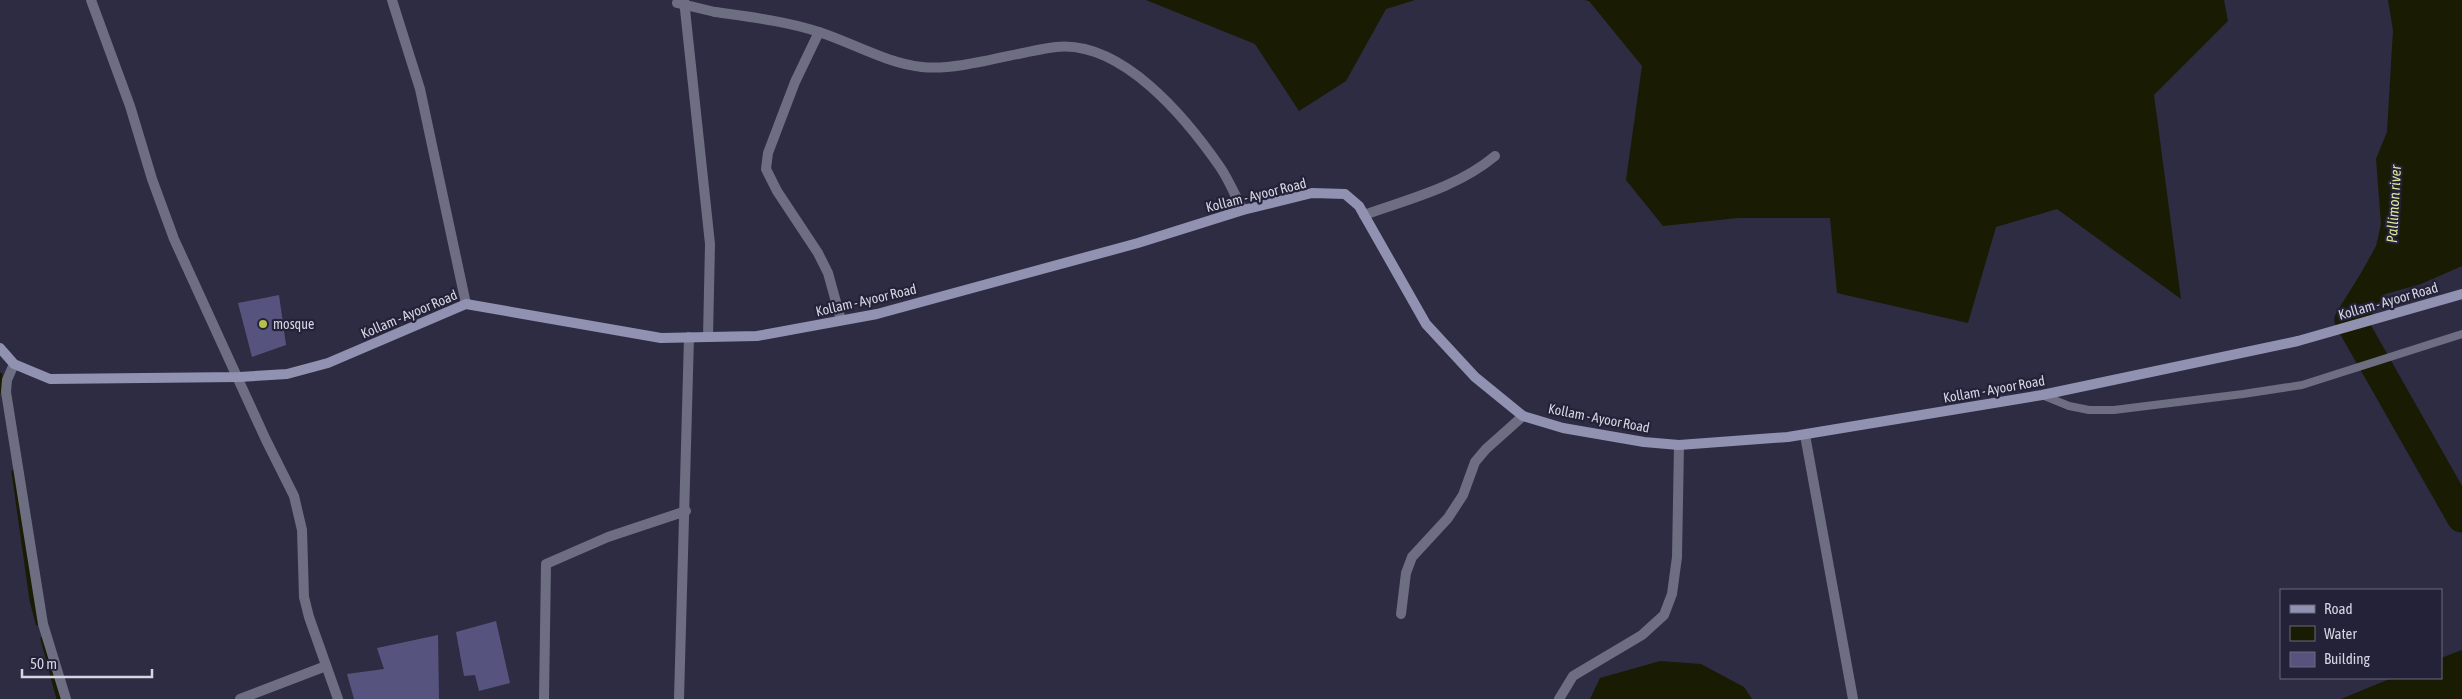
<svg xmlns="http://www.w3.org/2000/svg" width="2462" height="699" font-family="'Asap Condensed',sans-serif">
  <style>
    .water { fill: #191b03 }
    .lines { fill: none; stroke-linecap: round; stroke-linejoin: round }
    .stream { stroke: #191b03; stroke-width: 5 }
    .river { stroke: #191b03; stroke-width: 31 }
    .building { fill: #56547e }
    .lane { stroke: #6e6e82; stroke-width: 8 }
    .street { stroke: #6e6e82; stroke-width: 10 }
    .secondary { stroke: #9191b1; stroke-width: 10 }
    .street-bridge { stroke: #6e6e82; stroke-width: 10 }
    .poi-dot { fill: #b7c147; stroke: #232238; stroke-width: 2 }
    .labels { text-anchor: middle; stroke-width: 4.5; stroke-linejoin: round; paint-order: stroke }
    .street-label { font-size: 14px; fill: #d5d5e3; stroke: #232238 }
    .poi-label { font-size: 14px; fill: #d5d5e3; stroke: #232238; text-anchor: start }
    .water-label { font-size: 15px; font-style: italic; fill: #dee79a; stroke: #232238 }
  </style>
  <rect width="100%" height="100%" fill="#2d2c42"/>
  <g class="water">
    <path d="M1146,0H1415L1386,9L1346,81L1299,111L1255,44Z"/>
    <path d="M1584,0H2224L2228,21L2154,95L2181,299L2057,209L1996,227L1968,323L1837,293L1830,218H1738L1663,226L1626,180L1642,66L1589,1Z"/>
    <path d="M2388,0H2462V266L2421,284L2343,306L2376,246L2381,224L2376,159L2387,132L2393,30Z"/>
    <path d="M2462,650V699H2341L2392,678H2441V658Z"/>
    <path d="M1660,661L1701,664L1744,687L1752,699H1590L1600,678Z"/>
  </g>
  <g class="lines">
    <g class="stream">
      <path d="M0,375L2,391"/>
      <path d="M14,472L32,600L38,623"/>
      <path d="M43,639L59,699"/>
    </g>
    <path class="river" d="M2385,264L2350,320L2462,517"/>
  </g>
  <g class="building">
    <path d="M279,295L286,345L252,357L238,303Z"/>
    <path d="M496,621L510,683L479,691L475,675L464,676L456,632Z"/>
    <path d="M438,635L439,699H354L347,674L384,669L377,648Z"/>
  </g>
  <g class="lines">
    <path class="lane" d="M2042,395L2069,406L2089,410H2114L2243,394L2302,385L2462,334"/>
    <g class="street">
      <path d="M91,0L130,106L152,179L174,239L266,440L294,496L302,530L304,597L309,617L338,699"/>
      <path d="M392,0L420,89L466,304"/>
      <path d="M684,0L710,244L708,337"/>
      <path d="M715,12C750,17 785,21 819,32C853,43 886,63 922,67C960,71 1016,52 1056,47C1122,40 1186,118 1220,167C1229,180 1235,196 1243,210"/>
      <path d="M819,32L795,82L768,153L766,169L777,191L818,253L828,273L841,320"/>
      <path d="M1364,215C1409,199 1458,187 1495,156"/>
      <path d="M14,364L7,380L6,392L43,624L66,699"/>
      <path d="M1805,435L1853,699"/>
      <path d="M1401,614L1406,573L1412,557L1448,518L1463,495L1475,462L1486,449L1523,416"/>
      <path d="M240,699L326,666"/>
      <path d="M544,699L546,564L608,537L686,511"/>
      <path d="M679,699L689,337"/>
      <path d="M1559,699L1573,676L1642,635L1664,615L1672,594L1677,557L1679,445"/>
    </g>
    <path class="secondary" d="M0,348L14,364L50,379L239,377L287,374L328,363L466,304L661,338L757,336L877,314L1138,243L1243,210L1312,193L1345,194L1359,206L1426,324L1475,377L1523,416L1563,428L1644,442L1679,445L1788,437L2042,395L2298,341L2462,294"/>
    <path class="street-bridge" d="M677,3L715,12"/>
  </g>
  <circle class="poi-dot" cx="263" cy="324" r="5"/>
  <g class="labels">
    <g class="street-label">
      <text transform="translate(1256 195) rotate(-14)" y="5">Kollam - Ayoor Road</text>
      <text transform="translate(866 300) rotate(-13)" y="5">Kollam - Ayoor Road</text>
      <text transform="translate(2388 301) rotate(-16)" y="5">Kollam - Ayoor Road</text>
      <text transform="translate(409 314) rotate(-23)" y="5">Kollam - Ayoor Road</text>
      <text transform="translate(1994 389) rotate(-10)" y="5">Kollam - Ayoor Road</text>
      <text transform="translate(1599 418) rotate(11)" y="5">Kollam - Ayoor Road</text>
    </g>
    <g class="poi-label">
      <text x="273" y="329">mosque</text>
    </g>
    <g class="water-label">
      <text transform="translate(2394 204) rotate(-87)" y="5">Pallimon river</text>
    </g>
  </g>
  <rect x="2280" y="589" width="162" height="90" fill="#232238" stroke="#6a6a7c"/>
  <rect x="2290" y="605" width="25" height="8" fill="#9191b1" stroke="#6a6a7c"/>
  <text x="2324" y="614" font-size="15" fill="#d5d5e3">Road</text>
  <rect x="2290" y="626" width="25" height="15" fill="#191b03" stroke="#6a6a7c"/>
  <text x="2324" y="639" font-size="15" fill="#d5d5e3">Water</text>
  <rect x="2290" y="652" width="25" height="15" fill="#56547e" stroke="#6a6a7c"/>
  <text x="2324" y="664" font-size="15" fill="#d5d5e3">Building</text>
  <path d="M22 669v8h130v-8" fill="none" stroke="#d5d5e3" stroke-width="2.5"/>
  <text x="30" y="669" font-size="15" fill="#d5d5e3" stroke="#232238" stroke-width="4" paint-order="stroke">50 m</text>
</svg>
